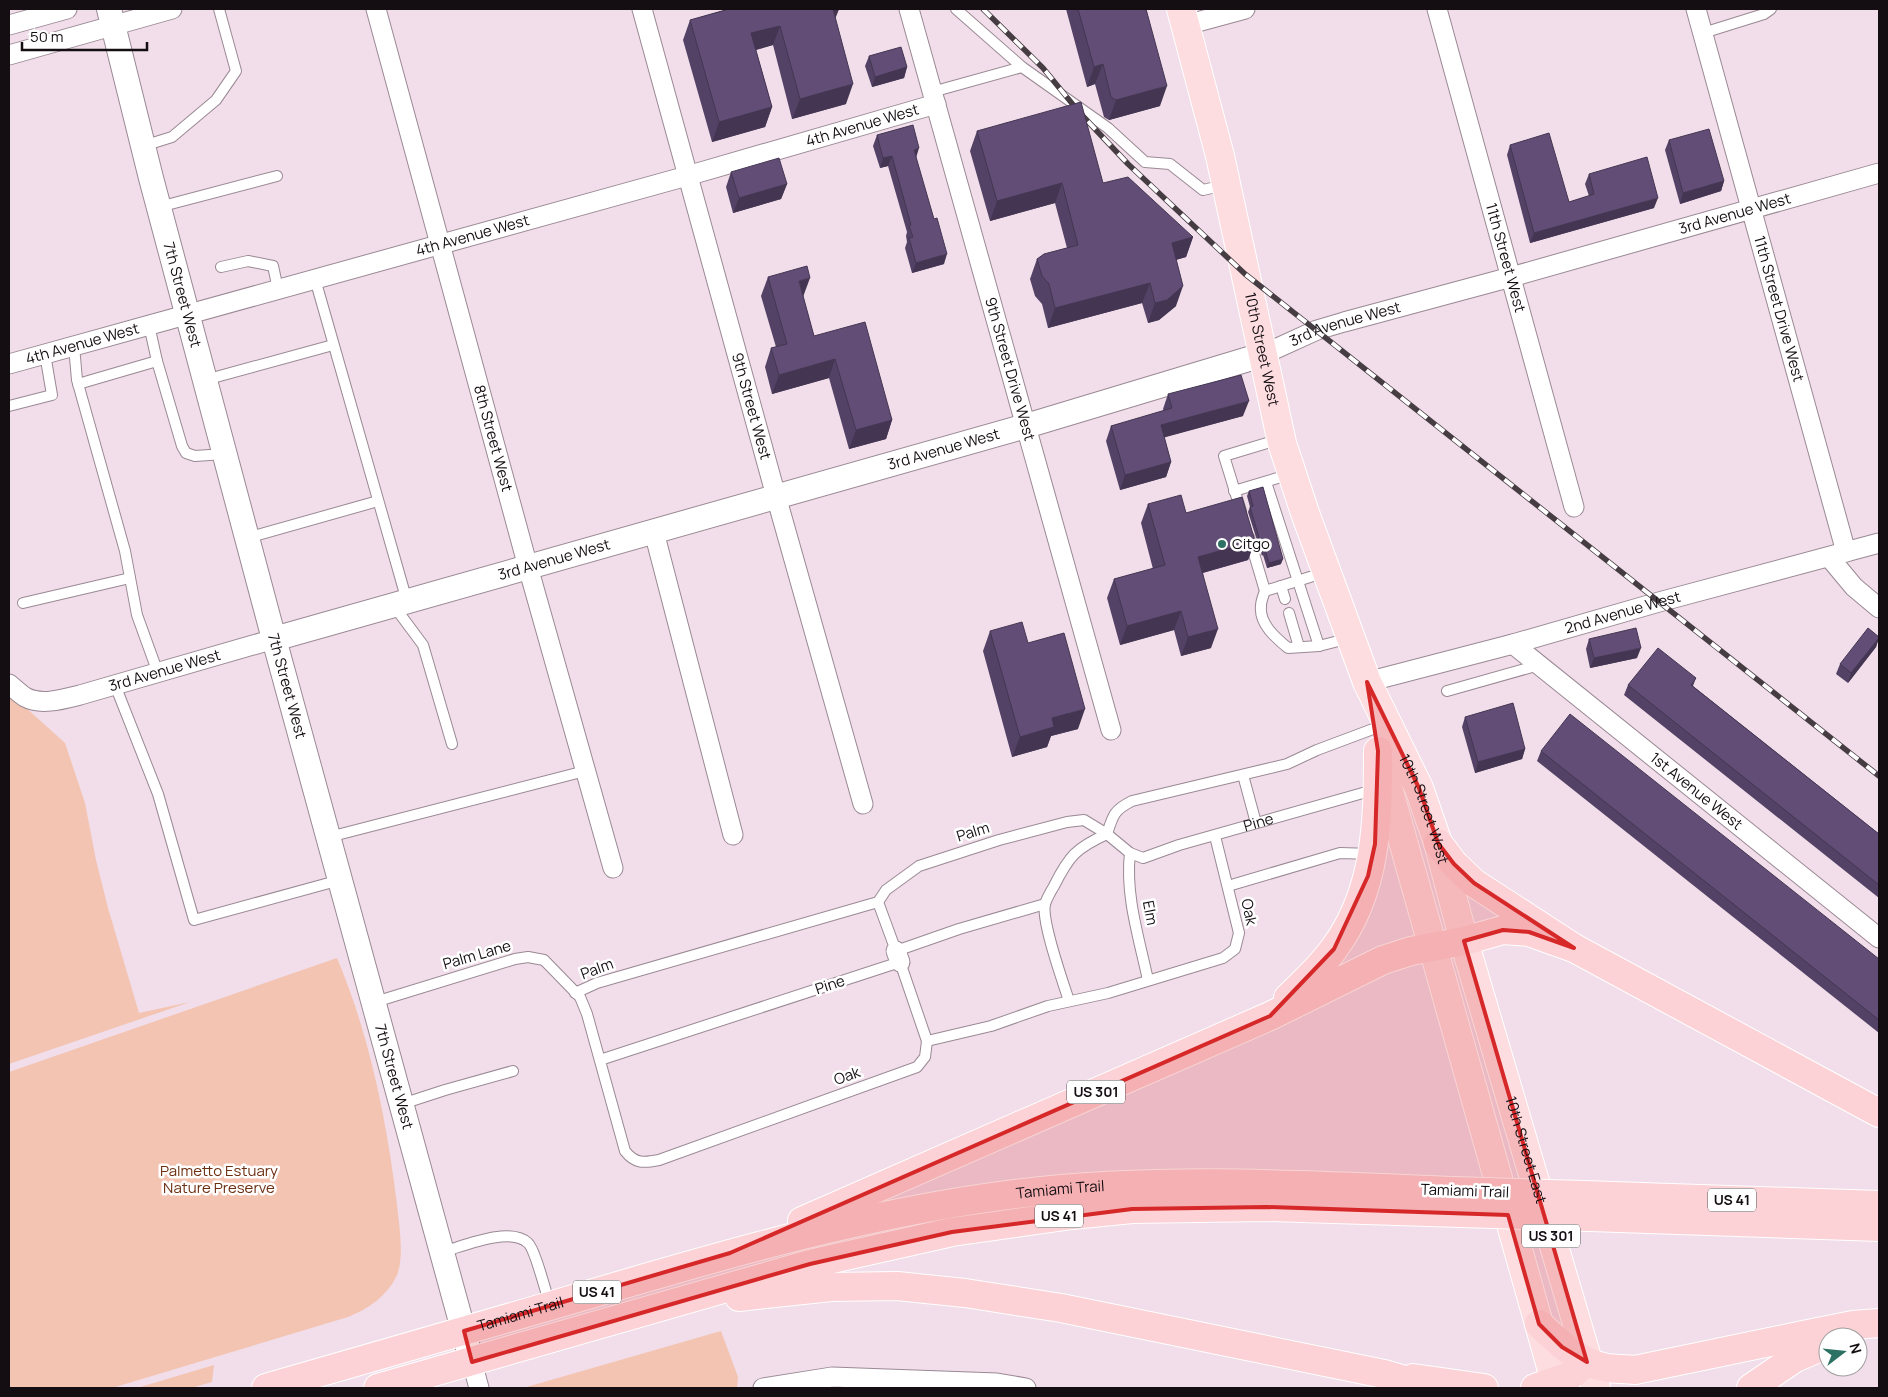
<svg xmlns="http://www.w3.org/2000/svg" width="1888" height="1397" font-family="Manrope,sans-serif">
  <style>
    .green { fill: #f3c4b1 }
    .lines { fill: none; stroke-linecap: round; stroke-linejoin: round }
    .service-casing { stroke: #9a8994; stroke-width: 12 }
    .minor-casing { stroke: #9a8994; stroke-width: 21 }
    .tertiary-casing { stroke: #9a8994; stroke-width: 26 }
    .primary-casing { stroke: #fff; stroke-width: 30 }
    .trunk-casing { stroke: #fff; stroke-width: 30 }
    .service { stroke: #fff; stroke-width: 10 }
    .minor { stroke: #fff; stroke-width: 19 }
    .tertiary { stroke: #fff; stroke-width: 24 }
    .primary { stroke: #fddde0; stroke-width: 28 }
    .trunk { stroke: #fcd2d6; stroke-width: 28 }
    .rail-casing { stroke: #463d43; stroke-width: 5.5 }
    .rail { stroke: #fff; stroke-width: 4; stroke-dasharray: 11; stroke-linecap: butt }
    .trunk-bridge-casing { stroke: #fff; stroke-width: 30; stroke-linecap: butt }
    .trunk-bridge { stroke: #fcd2d6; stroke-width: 28 }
    .wall { fill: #534265 }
    .shaded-wall { fill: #443652 }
    .building { fill: #614d75; stroke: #443652 }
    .marked { fill: #d62828; fill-opacity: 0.2; stroke: #d62828; stroke-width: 4; stroke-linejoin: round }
    .poi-dot { fill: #2d7164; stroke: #fff; stroke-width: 2 }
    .labels { text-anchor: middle; stroke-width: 5; stroke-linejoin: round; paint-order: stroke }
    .shield { fill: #fff; stroke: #5a5659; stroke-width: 1 }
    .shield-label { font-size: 14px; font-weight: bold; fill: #140e12 }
    .street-label { font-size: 15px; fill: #140e12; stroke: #fff }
    .poi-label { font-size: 15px; fill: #140e12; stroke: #fff; text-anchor: start }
    .park-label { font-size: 15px; fill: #6d2f11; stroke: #fff }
  </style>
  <rect width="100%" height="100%" fill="#f1deea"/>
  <g class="green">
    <path d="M9,696L24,706L65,743L85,803L96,860L108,908L139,1013L190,1002L9,1064Z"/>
    <path d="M337,958C370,1036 387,1122 397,1205C399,1224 405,1260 396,1277C386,1297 368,1309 348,1317L112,1388H9V1072Z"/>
    <path d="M721,1331L738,1377L737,1388H523Z"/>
    <path d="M214,1365L212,1382L191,1388H137Z"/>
  </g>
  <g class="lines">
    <g class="service-casing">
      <g id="service">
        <path d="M956,9L1022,67L1108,128L1145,162L1170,164L1203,190L1225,185"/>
        <path d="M1703,33L1764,14L1771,9"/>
        <path d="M932,92L1022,67"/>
        <path d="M143,146L172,137L216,100L236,71L219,9"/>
        <path d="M159,207L277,176"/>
        <path d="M221,267L248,261L273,266L278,289"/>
        <path d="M315,279L407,601"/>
        <path d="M149,325L157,361"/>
        <path d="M74,346L77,380L125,551L137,615L158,673"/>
        <path d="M205,380L333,345"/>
        <path d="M78,384L157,361L182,446L186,453L195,456L224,454"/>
        <path d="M9,406L52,395L45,354"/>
        <path d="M1266,482L1319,646L1350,638"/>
        <path d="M1234,491L1291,474"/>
        <path d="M1241,511L1224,456L1280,439"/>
        <path d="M1249,537L1265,591L1326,572"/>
        <path d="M247,538L378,501"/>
        <path d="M1281,586L1285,599"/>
        <path d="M1265,591C1263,596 1261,601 1261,606C1259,624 1276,638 1288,648L1319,646"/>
        <path d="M23,603L130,578"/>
        <path d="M394,606L423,645L452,744"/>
        <path d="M1289,613L1299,647"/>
        <path d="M115,685L158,794L194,920L340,880"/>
        <path d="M1447,691L1539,665"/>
        <path d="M1243,775L1256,823"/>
        <path d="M1107,834C1113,815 1114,810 1132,801L1287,764L1317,750L1373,729"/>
        <path d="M329,837L585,771"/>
        <path d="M1130,853C1125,895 1139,938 1148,980"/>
        <path d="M1228,886L1340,853L1372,854"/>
        <path d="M878,902L896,951L959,929L1045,904"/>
        <path id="s1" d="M575,993L597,983L878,902L886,890L919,866L999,840L1067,822L1084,820L1107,834L1130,853L1143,858L1179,845L1377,789"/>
        <path d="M1069,1001C1063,982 1041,921 1045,904C1047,898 1051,891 1054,886C1069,856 1076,848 1107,834"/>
        <path d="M375,1002L515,959L528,957L544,960L580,997L587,1014L625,1151C635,1164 644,1163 659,1160L917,1067L925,1057L927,1041L900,962L600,1060"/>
        <path d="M927,1041L991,1026L1048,1006L1108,993L1223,958L1235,949L1239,933L1215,836"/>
        <path d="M402,1104L445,1090L513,1071"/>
        <path d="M442,1252C464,1246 510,1226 528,1243C535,1249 546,1293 550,1305"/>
      </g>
    </g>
    <g class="minor-casing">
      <g id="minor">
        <path id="s2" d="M376,9L528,567L613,868"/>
        <path id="s3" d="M642,9L776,496L863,804"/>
        <path id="s4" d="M909,9L1111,730"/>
        <path id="s5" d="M1437,9L1574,507"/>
        <path id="s6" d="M1696,9L1846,552"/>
        <path d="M9,25L67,9"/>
        <path d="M1186,25L1245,9"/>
        <path d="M9,55L172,9"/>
        <path id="s7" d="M1262,355L1317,330L1344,322L1511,277L1879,173"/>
        <path id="s8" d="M9,364L687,176L936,104"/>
        <path d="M654,532L733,835"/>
        <path d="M1829,557L1854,587L1879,608"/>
        <path id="s9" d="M1513,644L1879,938"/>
        <path id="s10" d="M1367,682L1513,644L1659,602L1879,543"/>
        <path id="s11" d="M9,684C14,688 19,693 25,697C41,706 64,699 80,695L274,639"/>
        <path d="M896,951L900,962"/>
        <path d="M472,1362L479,1388"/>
        <path d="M763,1388L832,1377L997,1383L1026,1388"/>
      </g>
    </g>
    <g class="tertiary-casing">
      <g id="tertiary">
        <path id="s12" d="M109,9L151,178L274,639L472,1362"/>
        <path id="s13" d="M274,639L1026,426L1262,355"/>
      </g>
    </g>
    <g class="primary-casing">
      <g id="primary">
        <path id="s14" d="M1181,9L1220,156L1282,443L1305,513L1367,682L1419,788L1438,843L1464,941L1596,1388"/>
        <path d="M1381,763L1557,1388"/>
      </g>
    </g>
    <g class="trunk-casing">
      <g id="trunk">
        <path d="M1438,843L1454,864L1474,883L1574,948L1879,1113"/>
        <path d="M1288,998C1304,982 1320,968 1333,950C1377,892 1378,821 1378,751"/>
        <path d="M1584,1195L1879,1205"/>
        <path d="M1590,1217L1879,1227"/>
        <path d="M802,1221L1270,1016L1383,960L1411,951L1464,941L1503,930L1529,932L1574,948"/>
        <path d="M739,1297L831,1287L897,1286L965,1293L1061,1308L1384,1374L1431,1388"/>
        <path d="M1539,1324C1559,1343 1579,1363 1607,1368C1616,1369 1626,1369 1635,1370L1808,1334L1853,1325L1879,1323"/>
        <path d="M1413,1378L1484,1388"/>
        <path id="s15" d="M266,1388C376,1356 485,1325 594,1293C733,1252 871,1212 1015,1194C1161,1176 1307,1185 1453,1191"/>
        <path d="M378,1388L810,1264L952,1232L1072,1215L1132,1209L1267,1207L1461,1213"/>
        <path d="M1535,1388L1570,1376L1587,1362"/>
        <path d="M1751,1388L1795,1358L1828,1344"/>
      </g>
    </g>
    <use href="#service" class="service"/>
    <use href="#minor" class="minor"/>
    <use href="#tertiary" class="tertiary"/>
    <use href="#primary" class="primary"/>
    <use href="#trunk" class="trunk"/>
    <g class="rail-casing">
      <path id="rail" d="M983,9L1043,68L1079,112L1128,164L1245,274L1879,776"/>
    </g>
    <use href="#rail" class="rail"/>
    <g class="trunk-bridge-casing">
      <g id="trunk-bridge">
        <path d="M1453,1191L1584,1195"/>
        <path d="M1461,1213L1590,1217"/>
      </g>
    </g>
    <use href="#trunk-bridge" class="trunk-bridge"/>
  </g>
  <g class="wall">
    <path d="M729,9H839L835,18L846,104L792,119L773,45L756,50L772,107L765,127L712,142L683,40L690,20Z"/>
    <path d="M1066,9H1146L1160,106L1109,120L1104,117L1095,84L1087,87Z"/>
    <path d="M869,56L907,67L904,78L872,87L865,66Z"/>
    <path d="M977,131L1103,183L1193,237L1186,257L1176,260V306L1159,320L1148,323L1142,303L1048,328L1042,304L1035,296L1030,279L1037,259L1067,248L1055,203L990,221L970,151Z"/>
    <path d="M877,135L916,157L944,264L912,273L905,248L907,242L906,236L907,232L888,166L880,168L873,146Z"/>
    <path d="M1669,140L1724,181L1721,191L1680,204L1665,150Z"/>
    <path d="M1510,145L1569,202L1589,196L1585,184L1589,174L1654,208L1530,243L1507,155Z"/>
    <path d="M731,172L787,184L781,199L733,213L726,187Z"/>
    <path d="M768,277L803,297L814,336L892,420L886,439L849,449L829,378L772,394L765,367L771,348L776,347L761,296Z"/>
    <path d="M1168,394L1243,416L1164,437L1171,462L1166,477L1120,490L1106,441L1111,426L1164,411L1163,409Z"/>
    <path d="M1249,491L1281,564L1267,568L1263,555L1262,556L1248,512L1250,507L1247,496Z"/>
    <path d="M1148,504L1186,513L1255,541L1248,560L1203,573L1211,648L1181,656L1174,630L1120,645L1107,598L1114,579L1153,569L1141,523Z"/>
    <path d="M990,631L1028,643L1078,729L1051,736L1047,747L1012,757L983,651Z"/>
    <path d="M1879,637L1876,647L1848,683L1836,674L1840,664Z"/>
    <path d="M1589,639L1637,658L1590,668L1586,649Z"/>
    <path d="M1696,678L1693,686L1879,834V898L1624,695L1628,685Z"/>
    <path d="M1465,717L1525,749L1522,759L1475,773L1462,727Z"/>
    <path d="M1541,751L1879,959V1033L1537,761Z"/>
  </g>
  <g class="shaded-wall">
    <path d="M833,9H839L832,27Z"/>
    <path d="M780,26L773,45L744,53L751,33Z"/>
    <path d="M1103,64L1095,84L1087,87L1094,67Z"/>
    <path d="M907,67L904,78L872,87L875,77Z"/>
    <path d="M853,84L846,104L792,119L800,99Z"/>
    <path d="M1167,86L1160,106L1109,120L1116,100Z"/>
    <path d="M772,107L765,127L712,142L719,122Z"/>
    <path d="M919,148L916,158L914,150Z"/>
    <path d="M892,156L888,166L880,168L883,158Z"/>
    <path d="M1724,181L1721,191L1680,204L1683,193Z"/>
    <path d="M1062,183L1055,203L990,221L997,201Z"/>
    <path d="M787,184L781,199L733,213L739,198Z"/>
    <path d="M1658,198L1654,208L1530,243L1534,233Z"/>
    <path d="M1193,237L1186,257L1164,263L1172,243Z"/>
    <path d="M947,254L944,264L912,273L916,263Z"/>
    <path d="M810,278L803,297L799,281Z"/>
    <path d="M1150,283L1142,303L1048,328L1055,308Z"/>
    <path d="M1183,286L1176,306L1159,320L1148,323L1155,303Z"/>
    <path d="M835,359L829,378L772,394L779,375Z"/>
    <path d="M1249,401L1243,416L1155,440L1161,425Z"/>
    <path d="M892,420L886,439L849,449L856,430Z"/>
    <path d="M1171,462L1166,477L1120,490L1125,475Z"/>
    <path d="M1255,541L1248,560L1191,576L1198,557Z"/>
    <path d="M1283,559L1281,564L1267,568L1269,563Z"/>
    <path d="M1181,611L1174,630L1120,645L1127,626Z"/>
    <path d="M1218,629L1211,648L1181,656L1188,637Z"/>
    <path d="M1879,638L1876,647L1848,683L1851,673Z"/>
    <path d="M1641,648L1637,658L1590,668L1594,658Z"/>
    <path d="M1085,709L1078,729L1051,736L1047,747L1012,757L1020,737L1052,718Z"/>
    <path d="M1525,749L1522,759L1475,773L1478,762Z"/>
  </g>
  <g class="building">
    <path d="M729,9H833L853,84L800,99L780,26L751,33L772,107L719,122L690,20Z"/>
    <path d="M1078,9H1146L1167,86L1116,100L1111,97L1103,64L1094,67Z"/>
    <path d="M901,47L907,67L875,77L869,56Z"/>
    <path d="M1081,102L1103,183L1128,177L1193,237L1172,243L1183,286L1167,300L1155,303L1150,283L1055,308L1049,284L1042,276L1037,259L1044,254L1078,245L1062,183L997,201L977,131Z"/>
    <path d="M913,125L919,148L914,150L934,219L937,218L947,254L916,263L909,238L913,237L909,226L911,225L892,156L883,158L877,135Z"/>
    <path d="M1709,129L1724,181L1683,193L1669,140Z"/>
    <path d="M1549,133L1569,202L1594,194L1589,174L1647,157L1658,198L1534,233L1510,145Z"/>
    <path d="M779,158L787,184L739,198L731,172Z"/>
    <path d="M807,266L810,278L799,281L814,336L865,322L892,420L856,430L835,359L779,375L771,348L787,344L768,277Z"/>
    <path d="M1241,375L1249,401L1161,425L1171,462L1125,475L1111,426L1172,408L1168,394Z"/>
    <path d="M1263,487L1283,559L1269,563L1265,550L1263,551L1250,507L1253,506L1249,491Z"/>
    <path d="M1181,495L1186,513L1242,497L1255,541L1198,557L1218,629L1188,637L1181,611L1127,626L1114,579L1165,565L1148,504Z"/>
    <path d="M1022,622L1028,643L1064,633L1085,709L1052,718L1054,727L1020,737L990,631Z"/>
    <path d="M1636,628L1641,648L1594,658L1589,639Z"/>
    <path d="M1868,628L1879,637V638L1851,673L1840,664Z"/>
    <path d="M1658,648L1696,678L1691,685L1879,834V885L1628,685Z"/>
    <path d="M1513,703L1525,749L1478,762L1465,717Z"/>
    <path d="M1570,714L1879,959V1020L1541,751Z"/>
  </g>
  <path class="marked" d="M1367,682L1419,788L1438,843L1454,864L1474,883L1574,948L1529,932L1503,930L1464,941L1587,1362L1562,1347L1539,1324L1508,1215L1267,1207L1132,1209L952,1232L810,1264L472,1362L464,1331L730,1253L1270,1016L1334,949L1368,876L1375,844L1378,751Z"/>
  <circle class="poi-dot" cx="1222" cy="544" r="5"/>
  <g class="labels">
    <g class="shield">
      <rect x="1067" y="1080.5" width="58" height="23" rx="4"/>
      <rect x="1708" y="1188.5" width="48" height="23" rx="4"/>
      <rect x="1035" y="1204.5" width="48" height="23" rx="4"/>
      <rect x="1522" y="1224.5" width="58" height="23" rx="4"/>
      <rect x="573" y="1280.5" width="48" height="23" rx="4"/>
    </g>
    <g class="shield-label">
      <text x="1096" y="1097">US 301</text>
      <text x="1732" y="1205">US 41</text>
      <text x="1059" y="1221">US 41</text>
      <text x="1551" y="1241">US 301</text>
      <text x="597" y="1297">US 41</text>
    </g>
    <g class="street-label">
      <text dy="5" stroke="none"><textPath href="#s8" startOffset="886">4th Avenue West</textPath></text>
      <text dy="5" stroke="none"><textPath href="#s7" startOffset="494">3rd Avenue West</textPath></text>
      <text dy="5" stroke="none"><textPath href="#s8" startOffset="481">4th Avenue West</textPath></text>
      <text dy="5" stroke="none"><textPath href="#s5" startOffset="258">11th Street West</textPath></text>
      <text dy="5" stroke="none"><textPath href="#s12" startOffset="295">7th Street West</textPath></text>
      <text dy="5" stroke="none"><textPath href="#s6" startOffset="311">11th Street Drive West</textPath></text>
      <text dy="5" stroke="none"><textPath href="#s7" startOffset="89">3rd Avenue West</textPath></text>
      <text dy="5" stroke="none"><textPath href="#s8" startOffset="76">4th Avenue West</textPath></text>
      <text dy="5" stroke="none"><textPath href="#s14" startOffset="350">10th Street West</textPath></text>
      <text dy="5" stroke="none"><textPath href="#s4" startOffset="374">9th Street Drive West</textPath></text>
      <text dy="5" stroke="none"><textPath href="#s3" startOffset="412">9th Street West</textPath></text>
      <text dy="5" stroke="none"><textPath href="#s2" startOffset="445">8th Street West</textPath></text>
      <text dy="5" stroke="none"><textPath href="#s13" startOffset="696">3rd Avenue West</textPath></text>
      <text dy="5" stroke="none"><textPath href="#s13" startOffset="291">3rd Avenue West</textPath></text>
      <text dy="5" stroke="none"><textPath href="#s10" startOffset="265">2nd Avenue West</textPath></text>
      <text dy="5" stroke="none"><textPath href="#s11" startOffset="165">3rd Avenue West</textPath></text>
      <text dy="5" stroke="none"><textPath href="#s12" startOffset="700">7th Street West</textPath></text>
      <text dy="5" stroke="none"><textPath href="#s9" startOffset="235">1st Avenue West</textPath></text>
      <text dy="5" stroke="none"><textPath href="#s14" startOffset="839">10th Street West</textPath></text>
      <text dy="5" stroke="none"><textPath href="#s1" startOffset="735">Pine</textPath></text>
      <text transform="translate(973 832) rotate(-17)" y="5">Palm</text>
      <text transform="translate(1249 912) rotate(78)" y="5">Oak</text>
      <text transform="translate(1150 913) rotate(79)" y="5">Elm</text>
      <text transform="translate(477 955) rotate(-16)" y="5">Palm Lane</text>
      <text transform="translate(597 969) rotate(-20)" y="5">Palm</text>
      <text transform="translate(830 985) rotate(-18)" y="5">Pine</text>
      <text transform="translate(847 1076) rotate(-20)" y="5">Oak</text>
      <text dy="5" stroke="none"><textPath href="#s12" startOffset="1105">7th Street West</textPath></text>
      <text dy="5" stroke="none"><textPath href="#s14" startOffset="1195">10th Street East</textPath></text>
      <text dy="5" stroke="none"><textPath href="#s15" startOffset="820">Tamiami Trail</textPath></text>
      <text transform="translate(1465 1191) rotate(2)" y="5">Tamiami Trail</text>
      <text dy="5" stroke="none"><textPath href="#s15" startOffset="265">Tamiami Trail</textPath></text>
    </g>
    <g class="poi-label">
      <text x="1232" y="549">Citgo</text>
    </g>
    <g class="park-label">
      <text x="219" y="1176">Palmetto Estuary<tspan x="219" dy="17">Nature Preserve</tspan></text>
    </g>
  </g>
  <rect width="1888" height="1397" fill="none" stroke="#140e12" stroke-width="20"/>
  <g transform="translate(1843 1352) rotate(74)"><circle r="24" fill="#ffffff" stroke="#a19fa0"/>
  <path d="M0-4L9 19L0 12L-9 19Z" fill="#2d7164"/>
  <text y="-8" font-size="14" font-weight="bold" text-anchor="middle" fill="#140e12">N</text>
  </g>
  <path d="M22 42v8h125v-8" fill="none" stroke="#140e12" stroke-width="2.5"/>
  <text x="30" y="42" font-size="15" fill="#140e12" stroke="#ffffff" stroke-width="4" paint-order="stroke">50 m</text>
</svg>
